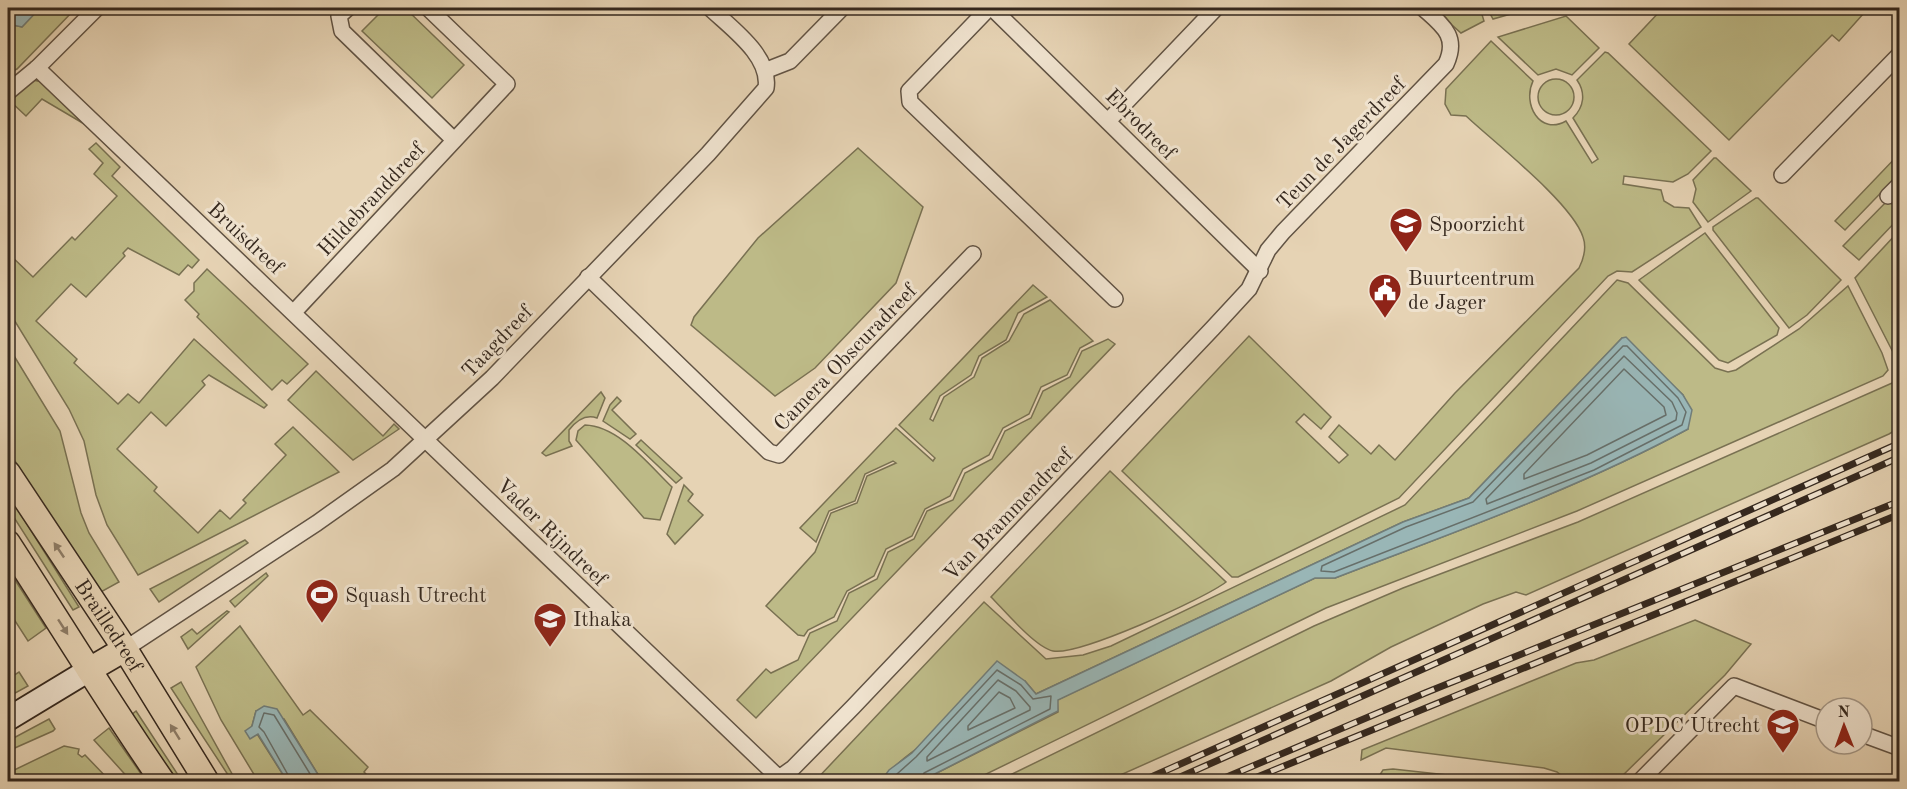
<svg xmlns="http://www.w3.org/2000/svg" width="1907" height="789" font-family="'Old Standard TT',serif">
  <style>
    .green { fill: #bdba87; stroke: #797152; stroke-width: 1.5 }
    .water { fill: #99b6b6; stroke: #717d79; stroke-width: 1.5 }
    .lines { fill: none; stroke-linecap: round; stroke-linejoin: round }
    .shore { stroke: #676f6a; stroke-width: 1.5 }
    .street-casing { stroke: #615344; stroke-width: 18 }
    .secondary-casing { stroke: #35281e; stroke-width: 26 }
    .primary-casing { stroke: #35281e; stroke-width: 27 }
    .street { stroke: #efe2ce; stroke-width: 15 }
    .secondary { stroke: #efe2ce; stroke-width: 22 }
    .primary { stroke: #e6d3b4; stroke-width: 24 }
    .rail-casing { stroke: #35281e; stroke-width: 7 }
    .rail { stroke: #efe2ce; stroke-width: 4.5; stroke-dasharray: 14; stroke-linecap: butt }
    .oneway { fill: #8e7e69 }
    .labels { text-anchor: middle; stroke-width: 6; stroke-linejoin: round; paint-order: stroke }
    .street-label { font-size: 21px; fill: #35281e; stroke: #efe2ce }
    .poi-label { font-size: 21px; fill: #35281e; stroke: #efe2ce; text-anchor: start }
  </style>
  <rect width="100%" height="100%" fill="#e6d3b4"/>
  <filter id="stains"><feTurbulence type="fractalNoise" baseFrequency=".00333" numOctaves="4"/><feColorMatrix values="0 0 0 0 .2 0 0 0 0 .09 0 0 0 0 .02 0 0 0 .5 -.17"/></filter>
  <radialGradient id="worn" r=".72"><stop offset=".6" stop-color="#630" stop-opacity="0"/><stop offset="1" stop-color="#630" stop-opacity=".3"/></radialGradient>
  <g class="green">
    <path d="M40,8H76L17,69L8,73V24L22,27Z"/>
    <path d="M385,8H405L464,65L432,98L362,31Z"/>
    <path d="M1433,8H1480L1484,21L1461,33Z"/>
    <path d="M1487,8H1532L1493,19Z"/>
    <path d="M1663,8H1859L1864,13L1839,41L1832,35L1729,140L1629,44Z"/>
    <path d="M1566,16L1599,48L1572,75L1556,69L1538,75L1498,37Z"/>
    <path d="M1491,41L1533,81C1522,104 1540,136 1566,121L1592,163L1598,159L1573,118C1584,107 1586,93 1577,80L1605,52L1608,53L1711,151L1688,174L1673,182L1624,176L1623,184L1661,190L1664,201L1674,207L1689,208L1701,227L1632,272L1617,271L1608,276L1399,498L1238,577H1232L1122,471L1249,336L1331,417L1321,429L1304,414L1296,422L1339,463L1348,455L1329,437L1339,425L1371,454L1379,445L1395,460L1455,393L1579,268C1584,258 1587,248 1583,237C1572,203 1495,143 1466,116L1451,115L1445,104L1446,89Z"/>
    <circle cx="1556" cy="97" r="18"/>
    <path d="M33,80L42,82L86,125L42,99L26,116L10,101Z"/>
    <path d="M96,143L120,167L112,176L199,260L192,268L188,265L179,275L128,248L123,253L125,256L86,297L71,284L36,321L77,359L74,363L118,404L128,394L139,403L194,339L267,405L264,408L209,375L202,381L205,385L166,426L151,412L117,449L157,487L154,491L198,533L220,510L230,519L246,503L243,500L286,455L275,444L293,427L339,472L138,575L107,525L96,495L84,441L69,409L8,310V253L33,277L72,237L75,240L117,196L94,174L103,163L89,149Z"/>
    <path d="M858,148L923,207L896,283L815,368L775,396L691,325L694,317L758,238Z"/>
    <path d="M1899,154V174L1845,230L1835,221Z"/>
    <path d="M1714,158H1716L1751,191L1708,222L1693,202L1696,189L1693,180Z"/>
    <path d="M1756,198H1758L1841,280L1807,315L1789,328L1713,230V227Z"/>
    <path d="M1888,200L1899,211V218L1859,260L1843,246Z"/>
    <path d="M1899,231V364L1855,278Z"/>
    <path d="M1705,233L1779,328L1777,335L1728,363L1719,360L1639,280Z"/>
    <path d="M207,269L308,364L287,384L282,380L272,390L197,317L199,314L185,300L194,291V283Z"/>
    <path d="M1617,280L1628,283L1715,368L1728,372L1736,370L1799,329L1848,286L1882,353L1888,370L1883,376L1577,511L1326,608L972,781H921L1058,712L1057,700L1315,578H1335C1454,532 1575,490 1688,429L1687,404L1683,395L1622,338L1469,498L1403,522L1036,694L1025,681C986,706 907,747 881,781L814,782L984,602L1046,659L1083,655L1111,646L1405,505Z"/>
    <path d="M1033,285L1047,297L1018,313L1006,340L979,356L971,375L940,396L930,419L933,421L944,397L974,377L982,358L1009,341L1024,314L1050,300L1093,341L1080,348L1067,375L1041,387L1029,414L1003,428L989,455L963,469L950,496L925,509L912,536L886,549L874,576L847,591L834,617L808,630L804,636L798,635L766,606L815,552L831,513L857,503L867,476L896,463L893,461L865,474L855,501L829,511L816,542L800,528L896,428L933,461L935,458L899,425Z"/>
    <path d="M1108,339L1115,344L756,718L737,700L766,669L771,673L798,660L810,633L837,621L849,593L877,579L888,552L914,539L927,511L953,500L965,473L992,459L1005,431L1031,418L1043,391L1070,377L1082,351Z"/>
    <path d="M8,346L60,431L81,513L89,533L119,582L99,593L8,450Z"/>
    <path d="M316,371L383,436L394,424L399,429L353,460L288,400Z"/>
    <path d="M1899,380V428L1889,434L1526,595L1516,592L1483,604L1391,647L1331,681L1107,781H998L1314,626L1403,588L1578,522Z"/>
    <path d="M601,392L605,398L597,418C586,414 576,421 569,430V441L572,446L546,456L542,453Z"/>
    <path d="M617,397L621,401L612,410L636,434L630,439L603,421L610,405Z"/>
    <path d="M585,425C619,426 649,465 672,487L660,520L644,518L576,440L578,431Z"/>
    <path d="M641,440L682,478L676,483L636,445Z"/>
    <path d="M1110,471L1226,582C1204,599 1078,656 1053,651C1035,647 1004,610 991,597Z"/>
    <path d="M684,485L693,494L688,501L703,515L675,544L667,534Z"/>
    <path d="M8,494L79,607L73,610L8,508Z"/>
    <path d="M245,540L248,543L159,602L150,589Z"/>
    <path d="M8,569L46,628L28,641L8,610Z"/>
    <path d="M266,573L268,576L235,607L230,601Z"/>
    <path d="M227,611L229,612L188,649L181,637L192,629L197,634Z"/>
    <path d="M1695,620L1751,644L1725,675L1617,781H1568L1557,772L1544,768L1386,748L1361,760L1362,750L1576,663L1594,660Z"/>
    <path d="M240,626L303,715L310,710L368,767L364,772L373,781H322L284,719L256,711L252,726L287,781H258L221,720L196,667Z"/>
    <path d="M19,672L28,686L8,697V679Z"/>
    <path d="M181,682L236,781H232L171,688Z"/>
    <path d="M136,711L182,781H175L130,716Z"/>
    <path d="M49,719L55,729L53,731L8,751V741Z"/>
    <path d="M109,728L146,781H131L94,740Z"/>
    <path d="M64,746L79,749L78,754L82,757L85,755L110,781H8V773Z"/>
    <path d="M1393,769L1502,781H1376L1383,770Z"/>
  </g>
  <g class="water">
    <path d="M8,8H40L22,27L8,24Z"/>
    <path d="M1626,337L1683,395L1692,410L1688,429C1575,490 1454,532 1335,578H1315L1058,700V711L921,781H881L889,770L912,753L997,661L1025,681L1036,694L1403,522L1469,498L1622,338Z"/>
    <path d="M264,706L277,709L322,781H287L258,734L250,739L245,731L252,726L256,711Z"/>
  </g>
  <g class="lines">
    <g class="shore">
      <path d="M1623,346H1627L1678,398L1686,412L1682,425L1594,470L1334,572L1321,571L1322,566L1406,527L1473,502Z"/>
      <path d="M1624,356L1672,402L1677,413L1676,420L1591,463L1487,504L1486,499Z"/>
      <path d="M1624,369L1664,407L1666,415L1587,455L1524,479V474Z"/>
      <path d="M998,680L1016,691L1030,707V710L927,761V757Z"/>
      <path d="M999,692L1010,698L1015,708L968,730V726Z"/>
      <path d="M292,782L264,732L259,727L264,713L274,715L315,782"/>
      <path d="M888,782L916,757L997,670L1021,685L1033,699L1051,696L1050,709L924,773L920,782"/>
    </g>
    <g class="street-casing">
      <g id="street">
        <path d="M348,8L339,16L342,31L454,140"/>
        <path d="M989,8L909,91L910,102L1115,299"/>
        <path d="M992,8L1260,271"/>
        <path d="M37,68L779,778L793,768L853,707L1213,328L1249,289L1268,250L1283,232L1446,64C1459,36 1442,25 1423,8"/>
        <path d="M767,70L790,61L842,8"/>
        <path d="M8,92L37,68L97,8"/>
        <path d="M1108,121L1216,8"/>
        <path d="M1782,175L1900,54"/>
        <path d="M1888,196L1900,184"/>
        <path d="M588,277L769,452L779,455L973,254"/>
        <path d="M294,312L507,84L428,8"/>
        <path d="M125,649L317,523L393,469L492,378L708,154L766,88C771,56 731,28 710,8"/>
        <path d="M1862,734L1900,748"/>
        <path d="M1639,782L1734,686L1826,721"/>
      </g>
    </g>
    <g class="secondary-casing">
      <path id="secondary" d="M8,719L89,670"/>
    </g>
    <g class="primary-casing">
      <g id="primary">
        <path id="s1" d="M8,473L125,649L207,782"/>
        <path d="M8,543C60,623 109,704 163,782"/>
        <path d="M89,670L125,649"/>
      </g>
    </g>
    <use href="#street" class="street"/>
    <use href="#secondary" class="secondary"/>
    <use href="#primary" class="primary"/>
    <g class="rail-casing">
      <g id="rail">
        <path d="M1140,782L1900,443"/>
        <path d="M1169,782L1900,457"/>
        <path d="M1215,782L1425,693L1900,501"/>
        <path d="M1245,782L1900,514"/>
      </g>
    </g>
    <use href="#rail" class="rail"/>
  </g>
  <defs><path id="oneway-solid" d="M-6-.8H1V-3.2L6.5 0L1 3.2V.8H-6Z" transform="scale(1.5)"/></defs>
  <g class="oneway">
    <use href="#oneway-solid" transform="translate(59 550) rotate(-124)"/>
    <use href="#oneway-solid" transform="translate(63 627) rotate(57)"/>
    <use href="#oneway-solid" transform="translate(175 732) rotate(-122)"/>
  </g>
  <defs>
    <g id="school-pin" transform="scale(1.725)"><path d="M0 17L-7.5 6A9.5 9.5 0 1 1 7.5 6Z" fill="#8f2418" stroke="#efe2ce"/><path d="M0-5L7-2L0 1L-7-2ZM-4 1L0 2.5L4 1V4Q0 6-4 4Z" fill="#fff"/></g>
    <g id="civic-pin" transform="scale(1.725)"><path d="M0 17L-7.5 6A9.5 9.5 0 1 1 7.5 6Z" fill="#8f2418" stroke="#efe2ce"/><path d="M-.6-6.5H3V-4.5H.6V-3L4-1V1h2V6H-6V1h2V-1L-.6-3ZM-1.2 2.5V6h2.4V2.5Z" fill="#fff"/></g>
    <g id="stadium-pin" transform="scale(1.725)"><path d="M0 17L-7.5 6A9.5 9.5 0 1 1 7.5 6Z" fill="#8f2418" stroke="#efe2ce"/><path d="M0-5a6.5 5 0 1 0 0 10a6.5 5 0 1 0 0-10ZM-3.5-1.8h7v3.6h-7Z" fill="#fff"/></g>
  </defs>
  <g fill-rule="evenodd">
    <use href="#school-pin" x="1406" y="224"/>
    <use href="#civic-pin" x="1385" y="290"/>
    <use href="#stadium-pin" x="322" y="595"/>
    <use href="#school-pin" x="550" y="619"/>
    <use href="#school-pin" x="1783" y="725"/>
  </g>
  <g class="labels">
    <g class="street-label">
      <text transform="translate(1141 124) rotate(45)" y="7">Ebrodreef</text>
      <text transform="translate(1341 143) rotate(-46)" y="7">Teun de Jagerdreef</text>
      <text transform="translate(371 199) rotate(-47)" y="7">Hildebranddreef</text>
      <text transform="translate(246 238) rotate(43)" y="7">Bruisdreef</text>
      <text transform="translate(497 341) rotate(-46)" y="7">Taagdreef</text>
      <text transform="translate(845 357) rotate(-46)" y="7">Camera Obscuradreef</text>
      <text transform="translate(1008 514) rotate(-46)" y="7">Van Brammendreef</text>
      <text transform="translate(552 532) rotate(44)" y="7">Vader Rijndreef</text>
      <text dy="7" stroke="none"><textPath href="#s1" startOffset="183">Brailledreef</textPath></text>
    </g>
    <g class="poi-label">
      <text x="1429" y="231">Spoorzicht</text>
      <text x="1408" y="285">Buurtcentrum<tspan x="1408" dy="24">de Jager</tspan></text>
      <text x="345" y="602">Squash Utrecht</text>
      <text x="573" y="626">Ithaka</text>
      <text x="1760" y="732" text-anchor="end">OPDC Utrecht</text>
    </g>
  </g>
  <rect width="1907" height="789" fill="none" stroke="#e6d3b4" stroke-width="30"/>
  <rect x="9" y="9" width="1889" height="771" fill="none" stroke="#35281e" stroke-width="3"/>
  <rect x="15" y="15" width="1877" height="759" fill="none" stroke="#35281e" stroke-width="1.5"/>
  <g transform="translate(1844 726) rotate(359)"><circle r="28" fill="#efe2ce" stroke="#a59888" stroke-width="1.5"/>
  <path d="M0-4.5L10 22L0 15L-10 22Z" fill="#8f2418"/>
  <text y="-9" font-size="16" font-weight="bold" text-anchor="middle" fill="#35281e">N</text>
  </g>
  <rect width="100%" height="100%" filter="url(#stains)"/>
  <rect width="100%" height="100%" fill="url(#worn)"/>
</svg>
